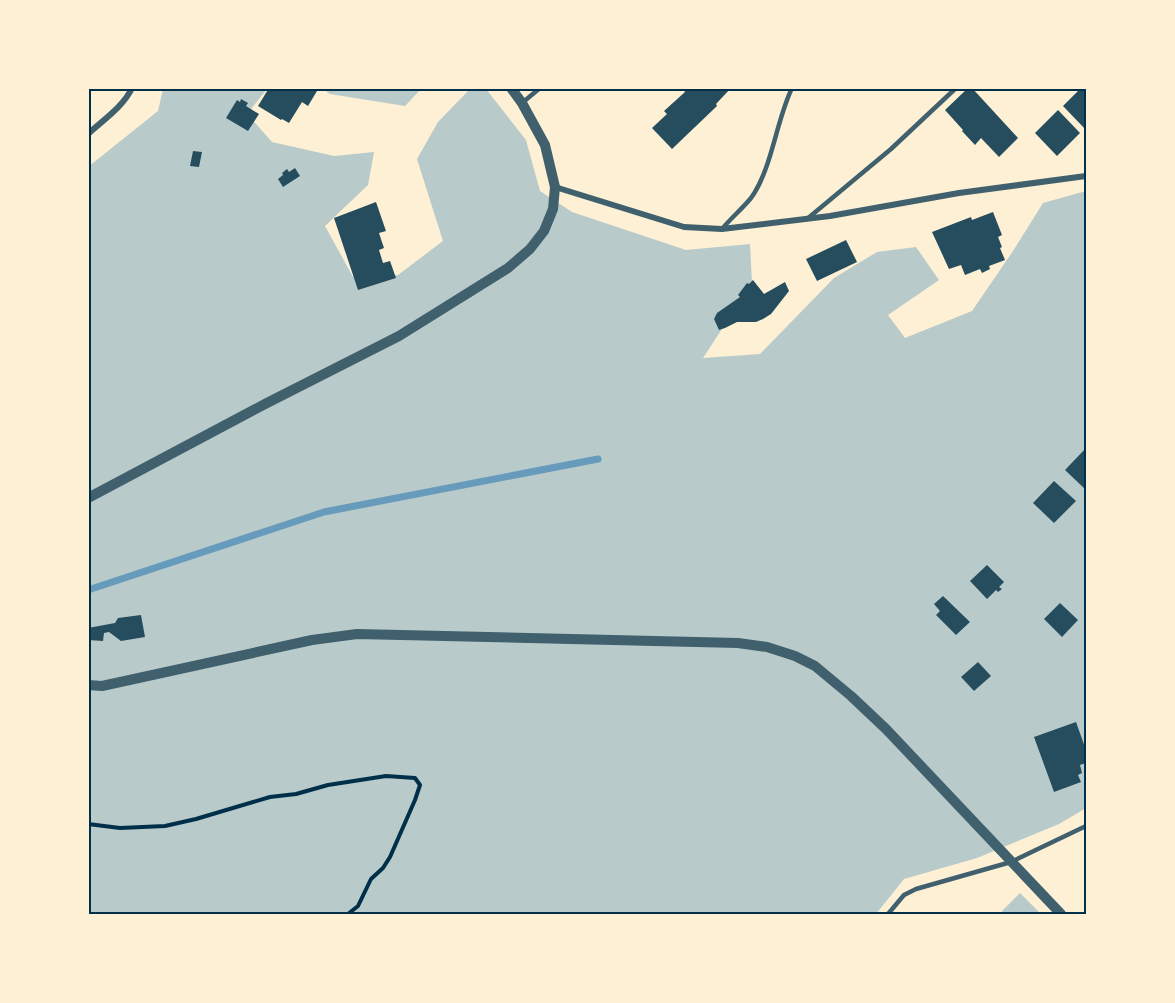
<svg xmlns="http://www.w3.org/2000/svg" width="1175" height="1003" font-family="'Nunito Sans',sans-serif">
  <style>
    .green { fill: #b9caca }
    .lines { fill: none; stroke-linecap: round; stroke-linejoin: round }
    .stream { stroke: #669bbc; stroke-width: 7 }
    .building { fill: #264d5e }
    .path { stroke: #003049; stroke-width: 4 }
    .service { stroke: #3f606c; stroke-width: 4.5 }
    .minor { stroke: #3f606c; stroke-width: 6 }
    .tertiary { stroke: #3f606c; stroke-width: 10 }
    .neatline { fill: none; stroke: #003049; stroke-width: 2 }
  </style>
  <rect width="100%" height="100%" fill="#fdf0d5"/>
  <g class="green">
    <path d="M163,89H267L247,114L272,142L334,156L374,152L368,185L325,226L353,277L398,275L443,241L417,159L438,122L470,89H486L526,140L540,191L572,212L686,250L750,244L752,283L703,358L760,354L834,278L877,252L916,247L939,280L888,315L905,338L972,311L1013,251L1043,203L1086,191V808L1059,824L977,858L904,879L876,914H89L88,167L158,111Z"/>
    <path d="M323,89H421L405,106L330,94Z"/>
    <path d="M1020,893L1041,914H1004L1002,911Z"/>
  </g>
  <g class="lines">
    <path class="stream" d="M88,590L324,512L598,459"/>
  </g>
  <g class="building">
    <path d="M269,88H313L317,91L308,106L302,102L289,123L282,119L281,120L258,106Z"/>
    <path d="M683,88H731L716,104L717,106L672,149L652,128L667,114L664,111L685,92Z"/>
    <path d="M968,88H972L1018,138L999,157L981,138L975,145L962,131L963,130L945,110Z"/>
    <path d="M1081,88H1086V130L1063,106Z"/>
    <path d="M241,99L248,103L246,106L259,114L248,131L226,118L237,100L240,102Z"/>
    <path d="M1058,110L1080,133L1057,156L1035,133Z"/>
    <path d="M193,151L202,152L199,167L190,166Z"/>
    <path d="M295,168L300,176L283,187L278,179L283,175L282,173L287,169L289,172Z"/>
    <path d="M376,202L386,231L379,233L384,248L379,250L383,263L390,261L396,278L358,290L334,218Z"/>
    <path d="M993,212L1002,235L998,237L1002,247L1000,248L1005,260L989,266L990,269L982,273L980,269L965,275L961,265L949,269L932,232L971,217L972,220Z"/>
    <path d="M846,240L857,262L817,281L806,259Z"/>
    <path d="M753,280L764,294L785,282L789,291L771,314L763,319L756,322H737L725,328L719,330L714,319L717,313L740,297L738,295L747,283L749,284Z"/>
    <path d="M1086,448V490L1065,470Z"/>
    <path d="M1054,481L1076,501L1054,523L1033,503Z"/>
    <path d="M987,565L1004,582L999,587L1002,589L998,592L996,590L987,599L970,581Z"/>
    <path d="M943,596L970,622L956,635L936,615L940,611L934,604Z"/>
    <path d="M1060,603L1078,620L1062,637L1044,619Z"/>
    <path d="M141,615L145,637L121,641L109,632L104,633L103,641L88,640V628L115,623L118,618Z"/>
    <path d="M978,662L991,676L974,691L961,677Z"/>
    <path d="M1076,722L1086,750V763L1080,765L1082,773L1078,775L1081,782L1054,792L1034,737Z"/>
  </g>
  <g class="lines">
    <path class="path" d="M88,824L120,828L165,826L196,819L270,797L296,794L328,785L386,776L415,778L420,785L415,800L390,857L383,868L371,879L358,906L348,914"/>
    <g class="service">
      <path d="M522,103L540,88"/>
      <path d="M807,219L891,149L956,88"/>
      <path d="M722,229C731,218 742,209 751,198C772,169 776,121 792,88"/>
      <path d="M888,914L904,895L916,889L1011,862L1086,826"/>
    </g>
    <g class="minor">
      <path d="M88,134C103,120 123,107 132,88"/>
      <path d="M555,187L684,227L722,229L830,216L959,193L1086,176"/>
    </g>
    <g class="tertiary">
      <path d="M88,498L265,404L399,336L508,268L530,249L544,231L553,209L555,187L545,145L522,103L511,88"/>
      <path d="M88,685L102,686L312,640L357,634L738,643L767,647L795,656L815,666L851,696L886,729L1061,914"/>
    </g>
  </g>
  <rect width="1175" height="1003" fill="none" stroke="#fdf0d5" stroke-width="180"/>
  <rect x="90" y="90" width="995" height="823" class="neatline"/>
</svg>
